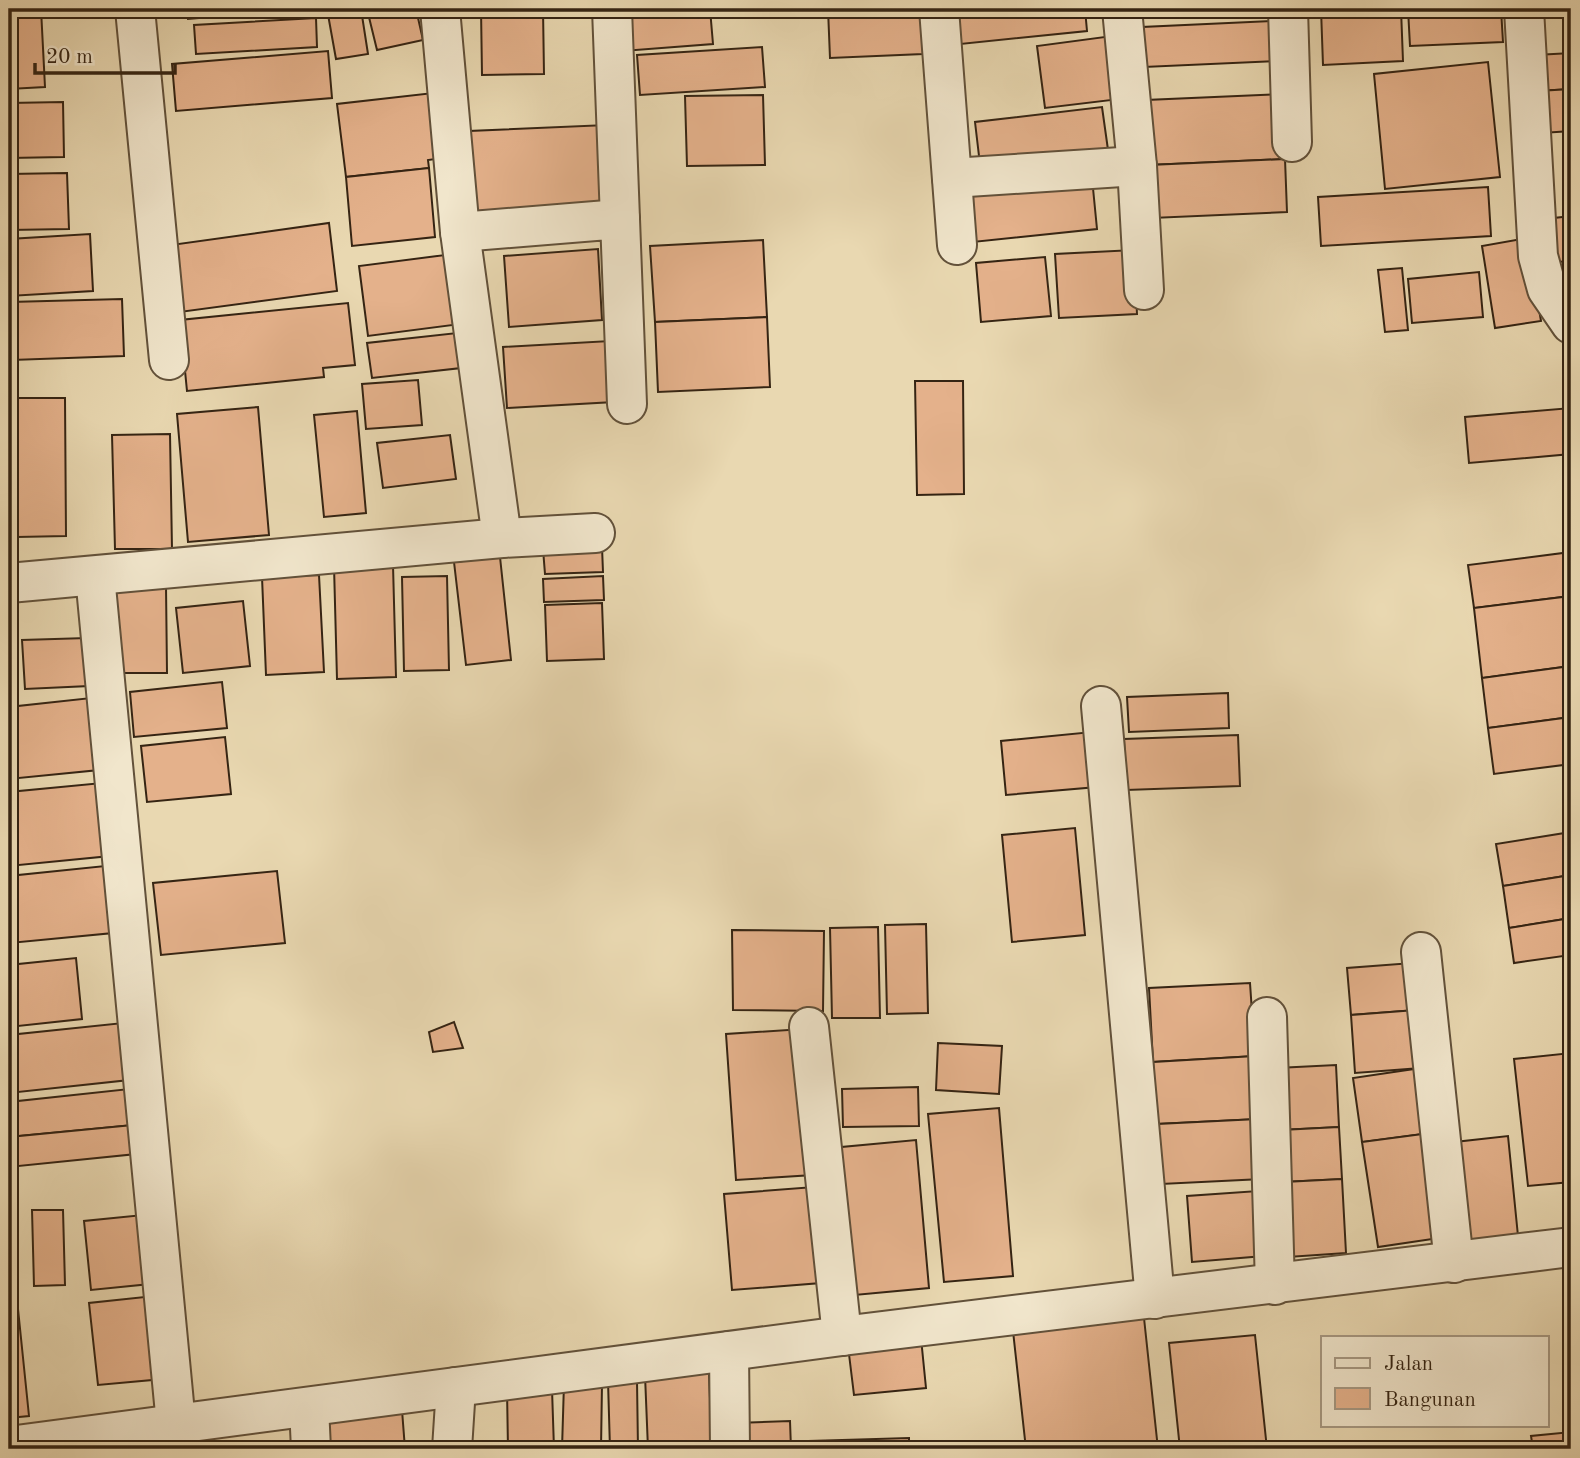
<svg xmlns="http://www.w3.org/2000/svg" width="1580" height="1458" font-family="'Old Standard TT',serif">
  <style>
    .building { fill: #e4b18b; stroke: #352413; stroke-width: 2 }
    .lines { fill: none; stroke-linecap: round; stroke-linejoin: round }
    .minor-casing { stroke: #62513a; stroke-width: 42 }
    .minor { stroke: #f1e6cc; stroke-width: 38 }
  </style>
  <rect width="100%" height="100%" fill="#e9d8b1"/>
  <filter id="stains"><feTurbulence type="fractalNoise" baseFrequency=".00286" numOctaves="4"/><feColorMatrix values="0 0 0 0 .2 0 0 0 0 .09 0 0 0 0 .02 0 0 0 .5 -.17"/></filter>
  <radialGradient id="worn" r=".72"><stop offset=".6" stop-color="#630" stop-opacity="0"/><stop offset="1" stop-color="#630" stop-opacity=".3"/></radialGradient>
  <g class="building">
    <path d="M9,9H41L45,87L9,89Z"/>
    <path d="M187,9H308L188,19Z"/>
    <path d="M327,9H361L368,54L336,59Z"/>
    <path d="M367,9H416L423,40L377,50Z"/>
    <path d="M481,9H543L544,74L482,75Z"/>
    <path d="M619,9H710L713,44L623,51Z"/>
    <path d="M828,9H921L923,54L830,58Z"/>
    <path d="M947,9H1085L1087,31L951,45Z"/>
    <path d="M1321,9H1401L1403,61L1323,65Z"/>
    <path d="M1408,9H1501L1503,42L1410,46Z"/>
    <path d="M316,18L317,47L196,54L194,25Z"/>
    <path d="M1274,21L1276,61L1144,67L1142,27Z"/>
    <path d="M1112,36L1120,99L1045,108L1037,46Z"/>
    <path d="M762,47L765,87L640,95L637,55Z"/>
    <path d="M328,51L332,98L176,111L172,64Z"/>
    <path d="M1571,53V89L1538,91L1536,55Z"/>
    <path d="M1488,62L1500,177L1385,189L1374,74Z"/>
    <path d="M1571,89V131L1542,133L1538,91Z"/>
    <path d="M442,92L449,157L428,160L429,168L346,177L337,104Z"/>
    <path d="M1282,94L1285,159L1149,165L1146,100Z"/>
    <path d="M763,95L765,165L687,166L685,96Z"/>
    <path d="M63,102L64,157L9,158V103Z"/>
    <path d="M1102,107L1109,157L981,173L975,122Z"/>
    <path d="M607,125L611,206L473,212L469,131Z"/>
    <path d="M1285,159L1287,212L1152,218L1149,165Z"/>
    <path d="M429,168L435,237L352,246L346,177Z"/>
    <path d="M67,173L69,229L9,230V174Z"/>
    <path d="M1092,178L1097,229L973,242L967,191Z"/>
    <path d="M1488,187L1491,236L1321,246L1318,197Z"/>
    <path d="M1571,216V261L1557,262L1554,218Z"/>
    <path d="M329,223L337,291L180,312L171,245Z"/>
    <path d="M90,234L93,291L9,296V239Z"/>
    <path d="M1527,238L1541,321L1495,328L1482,246Z"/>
    <path d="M763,240L767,317L655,322L650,246Z"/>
    <path d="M598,249L602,320L509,327L504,256Z"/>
    <path d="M1134,250L1137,314L1059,318L1055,254Z"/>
    <path d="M445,255L453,325L368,336L359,266Z"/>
    <path d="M1045,257L1051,316L981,322L976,263Z"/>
    <path d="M1402,268L1408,330L1385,332L1378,270Z"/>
    <path d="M1479,272L1483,317L1412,323L1408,279Z"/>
    <path d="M122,299L124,356L12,360L10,302Z"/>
    <path d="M348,303L355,365L323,368L324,377L187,391L180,320Z"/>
    <path d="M767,317L770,387L658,392L655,322Z"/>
    <path d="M457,333L461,368L372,378L367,343Z"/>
    <path d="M610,341L614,402L507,408L503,347Z"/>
    <path d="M418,380L422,425L366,429L362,384Z"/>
    <path d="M915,381H963L964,494L917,495Z"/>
    <path d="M15,398H65L66,536L17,537Z"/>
    <path d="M258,407L269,535L188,542L177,414Z"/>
    <path d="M1571,408V454L1469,463L1465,417Z"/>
    <path d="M357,411L366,513L324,517L314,415Z"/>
    <path d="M170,434L172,549H115L112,435Z"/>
    <path d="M450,435L456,479L383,488L377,443Z"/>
    <path d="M602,547L603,572L545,574L543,549Z"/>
    <path d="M1571,552V596L1474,608L1468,565Z"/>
    <path d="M500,557L511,660L466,665L454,562Z"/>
    <path d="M393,565L396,677L337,679L334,566Z"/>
    <path d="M319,575L324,672L266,675L262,577Z"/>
    <path d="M447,576L449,670L404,671L402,577Z"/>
    <path d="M603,576L604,600L544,602L543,579Z"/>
    <path d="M109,586H166L167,673H110Z"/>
    <path d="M1571,596V666L1482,678L1474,608Z"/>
    <path d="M243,601L250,666L183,673L176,608Z"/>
    <path d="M602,603L604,659L547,661L545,605Z"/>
    <path d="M87,638L89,686L25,689L22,640Z"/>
    <path d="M1571,666V717L1488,728L1482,678Z"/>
    <path d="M222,682L227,728L134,737L130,692Z"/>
    <path d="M1228,693L1229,728L1129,732L1127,697Z"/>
    <path d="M91,698L99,770L9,779V707Z"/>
    <path d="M1571,717V764L1494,774L1488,728Z"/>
    <path d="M1092,732L1097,787L1006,795L1001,741Z"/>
    <path d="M1238,735L1240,786L1126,790L1124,739Z"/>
    <path d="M225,737L231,794L147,802L141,746Z"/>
    <path d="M102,783L110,856L9,866V792Z"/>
    <path d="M1075,828L1085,935L1012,942L1002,835Z"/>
    <path d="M1571,832V875L1503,886L1496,844Z"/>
    <path d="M105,866L113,933L10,943L9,876Z"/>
    <path d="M277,871L285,943L161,955L153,883Z"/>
    <path d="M1571,875V918L1509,928L1503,886Z"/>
    <path d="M1571,918V955L1514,963L1509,928Z"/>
    <path d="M926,924L928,1013L887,1014L885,925Z"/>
    <path d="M878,927L880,1018H832L830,928Z"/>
    <path d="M732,930L824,931L823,1011L733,1010Z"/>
    <path d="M76,958L82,1019L9,1027V965Z"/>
    <path d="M1412,963L1416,1010L1351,1015L1347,968Z"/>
    <path d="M1250,983L1255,1056L1153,1062L1149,988Z"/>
    <path d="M1416,1010L1421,1068L1355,1073L1351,1015Z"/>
    <path d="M454,1022L463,1048L433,1052L429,1032Z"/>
    <path d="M123,1023L129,1080L9,1093V1035Z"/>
    <path d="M803,1029L813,1175L736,1180L726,1034Z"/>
    <path d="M938,1043L1002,1046L999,1094L936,1090Z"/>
    <path d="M1571,1053V1182L1528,1186L1514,1059Z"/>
    <path d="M1255,1056L1258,1119L1157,1124L1153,1062Z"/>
    <path d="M1336,1065L1339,1127L1281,1130L1277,1068Z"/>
    <path d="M1421,1068L1430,1133L1362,1142L1353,1078Z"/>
    <path d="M918,1087L919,1126L843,1127L842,1089Z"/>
    <path d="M129,1089L133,1125L9,1137V1102Z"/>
    <path d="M999,1108L1013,1276L944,1282L928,1114Z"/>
    <path d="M1258,1119L1262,1179L1161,1184L1157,1124Z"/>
    <path d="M133,1125L136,1154L9,1167V1137Z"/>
    <path d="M1339,1127L1342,1179L1284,1182L1281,1130Z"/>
    <path d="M1430,1133L1446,1237L1378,1247L1362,1142Z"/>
    <path d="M1508,1136L1518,1236L1458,1243L1446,1143Z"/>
    <path d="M916,1140L929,1288L844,1296L831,1148Z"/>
    <path d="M1342,1179L1346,1253L1288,1257L1284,1182Z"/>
    <path d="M814,1187L821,1283L732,1290L724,1194Z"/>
    <path d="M1258,1191L1264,1256L1192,1262L1187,1196Z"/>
    <path d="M32,1210H63L65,1285L34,1286Z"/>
    <path d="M143,1215L150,1284L91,1290L84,1221Z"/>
    <path d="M154,1296L163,1379L98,1385L89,1303Z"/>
    <path d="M18,1309L29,1416L9,1418V1310Z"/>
    <path d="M1144,1318L1158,1449H1026L1013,1331Z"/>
    <path d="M1255,1335L1267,1449H1180L1169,1343Z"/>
    <path d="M921,1338L926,1388L854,1395L848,1346Z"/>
    <path d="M709,1373L712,1449H648L645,1375Z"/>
    <path d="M608,1381H637L638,1449H610Z"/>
    <path d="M564,1383L602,1384L601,1449H562Z"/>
    <path d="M552,1389L554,1449H508L507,1390Z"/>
    <path d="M402,1410L405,1449H319L316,1418Z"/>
    <path d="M790,1421L791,1449H738L736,1423Z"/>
    <path d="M1571,1432V1449H1533L1531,1436Z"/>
    <path d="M186,1437L187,1449H103Z"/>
    <path d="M909,1438V1449H809V1441Z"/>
  </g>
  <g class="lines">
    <g class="minor-casing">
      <g id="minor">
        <path d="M135,9L169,360"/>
        <path d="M440,9L460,232L502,538"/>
        <path d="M612,9L620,219"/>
        <path d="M939,9L957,245"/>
        <path d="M1122,9L1137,166L1144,290"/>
        <path d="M1288,9L1292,142"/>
        <path d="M1524,9L1538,256L1547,289L1571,324"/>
        <path d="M952,178L1137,166"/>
        <path d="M460,232L620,219L627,404"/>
        <path d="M95,576L176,1424"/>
        <path d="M9,583L502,538L595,533"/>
        <path d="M1101,706L1155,1299"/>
        <path d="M1421,952L1454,1263"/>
        <path d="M1267,1017L1275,1285"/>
        <path d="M809,1027L842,1336"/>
        <path d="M729,1351L730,1449"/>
        <path d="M309,1407L311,1449"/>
        <path d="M9,1446L842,1336L1571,1247"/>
        <path d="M452,1449L456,1387"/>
      </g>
    </g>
    <use href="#minor" class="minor"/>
  </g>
  <rect width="1580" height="1458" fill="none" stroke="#e9d8b1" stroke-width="35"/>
  <rect x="10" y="10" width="1559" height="1437" fill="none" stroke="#352413" stroke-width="3.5"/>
  <rect x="18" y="18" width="1545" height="1423" fill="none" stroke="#352413" stroke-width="2"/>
  <rect x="1321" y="1336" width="228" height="91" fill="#f1e6cc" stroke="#a69882" stroke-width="2"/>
  <rect x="1335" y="1358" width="35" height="10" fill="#f1e6cc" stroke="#a69882" stroke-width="2"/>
  <text x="1384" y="1370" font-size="21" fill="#352413">Jalan</text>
  <rect x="1335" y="1388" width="35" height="21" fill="#e4b18b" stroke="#a69882" stroke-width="2"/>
  <text x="1384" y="1406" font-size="21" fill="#352413">Bangunan</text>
  <path d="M35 63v10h140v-10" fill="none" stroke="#352413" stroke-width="3.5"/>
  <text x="46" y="63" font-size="21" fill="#352413" stroke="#f1e6cc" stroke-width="5" paint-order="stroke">20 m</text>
  <rect width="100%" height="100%" filter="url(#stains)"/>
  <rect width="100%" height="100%" fill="url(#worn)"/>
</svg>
